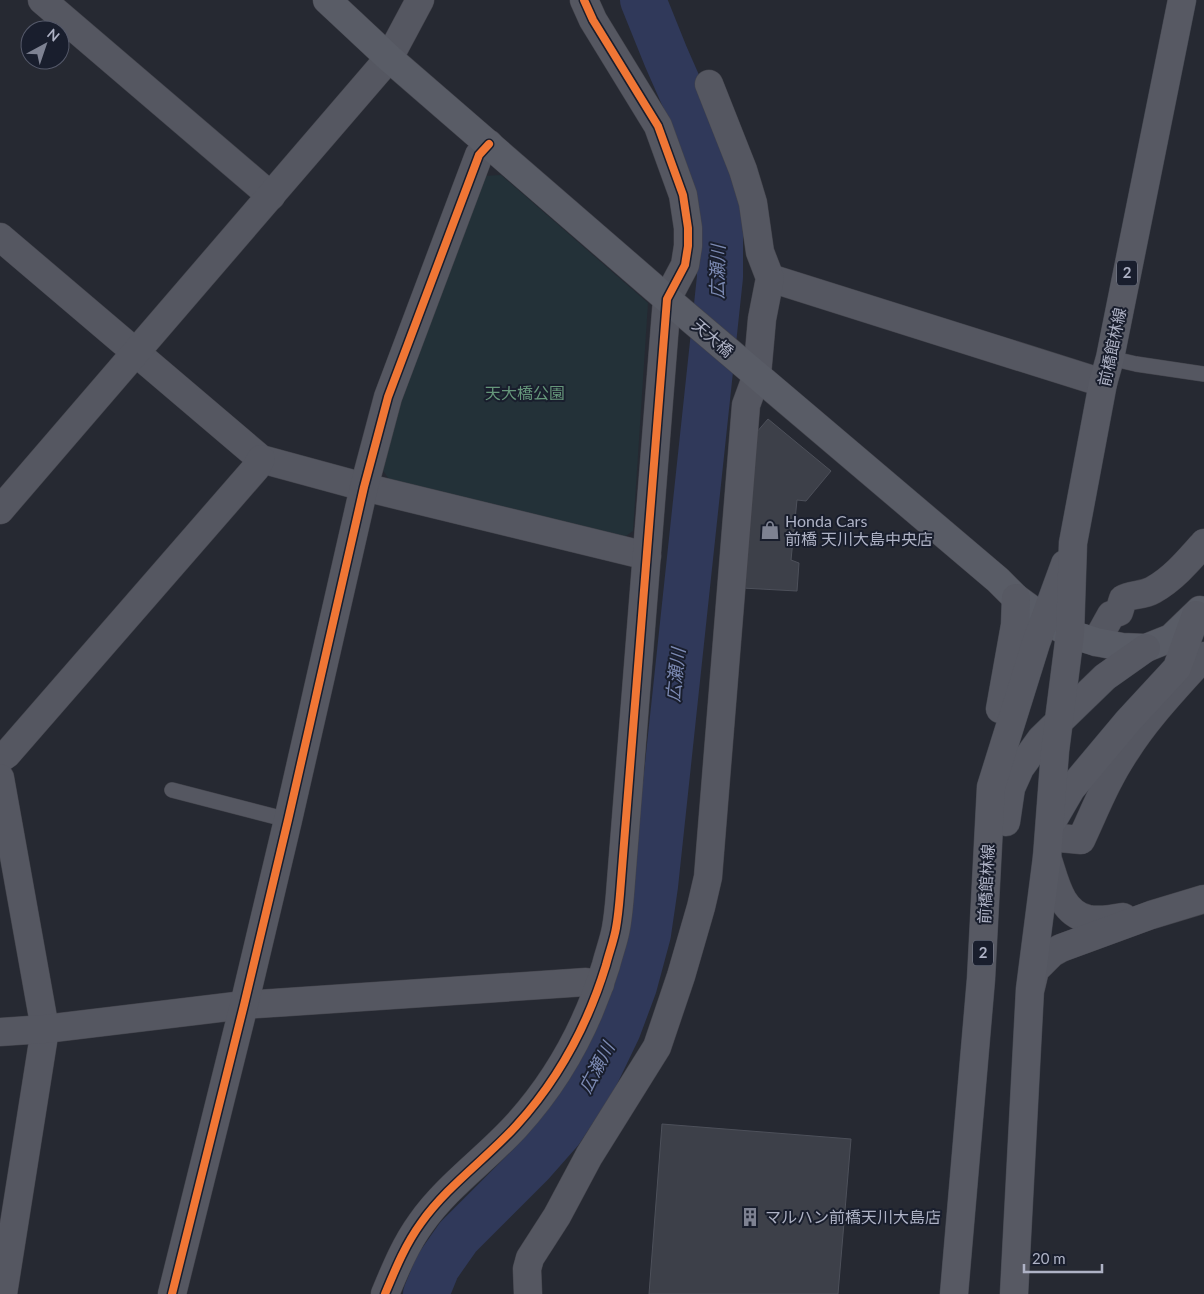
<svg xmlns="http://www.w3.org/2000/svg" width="1204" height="1294" font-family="Lato,'Noto Sans JP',sans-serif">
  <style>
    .green { fill: #233138 }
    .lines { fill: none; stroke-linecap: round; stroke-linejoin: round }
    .river { stroke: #30395a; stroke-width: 46 }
    .building { fill: #3d4049; stroke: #4d505a }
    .lane-casing { stroke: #42434b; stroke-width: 16 }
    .street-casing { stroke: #42434b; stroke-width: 29 }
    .secondary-casing { stroke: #42434b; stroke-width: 29 }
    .primary-casing { stroke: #43464f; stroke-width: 29 }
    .lane { stroke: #555761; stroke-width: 15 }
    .street { stroke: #555761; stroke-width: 28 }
    .secondary { stroke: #595c66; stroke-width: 28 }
    .primary { stroke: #575963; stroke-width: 28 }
    .cycleway-casing { stroke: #191e2d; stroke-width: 11 }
    .cycleway { stroke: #f07635; stroke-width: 8 }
    .labels { text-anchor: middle; stroke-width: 4; stroke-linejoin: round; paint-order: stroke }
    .shield { fill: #191e2d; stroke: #818697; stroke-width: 1 }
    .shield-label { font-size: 15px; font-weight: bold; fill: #aeb2c5 }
    .street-label { font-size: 16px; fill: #aeb2c5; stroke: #191e2d }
    .park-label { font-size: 16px; fill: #65967a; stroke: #191e2d }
    .poi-label { font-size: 16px; fill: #aeb2c5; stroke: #191e2d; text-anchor: start }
    .water-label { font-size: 18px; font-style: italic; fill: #7c8ab3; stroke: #191e2d }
  </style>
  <rect width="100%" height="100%" fill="#262932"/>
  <path class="green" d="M501,175L648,303L633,531L620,540L391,482L381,468L398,397L484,176Z"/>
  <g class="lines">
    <path class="river" d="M426,1294L437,1267L458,1237L531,1164L561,1130L593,1081L618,1029L634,986L648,934L655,886L720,277V234L716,202L699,132L666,57L643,0"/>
  </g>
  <g class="building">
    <path d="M768,419L831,471L806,501L797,500L791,560L799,563L797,591L742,588L749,441Z"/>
    <path d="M662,1124L851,1139L838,1294H649Z"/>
  </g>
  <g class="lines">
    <g class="lane-casing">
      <g id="lane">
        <path d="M1110,358L1136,364L1204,374"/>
        <path d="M172,790L288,820"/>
      </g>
    </g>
    <g class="street-casing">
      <g id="street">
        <path d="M42,0L271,196"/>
        <path d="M0,237L261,459L364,487L647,556"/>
        <path d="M770,278L1103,383"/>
        <path d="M0,510L389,58L420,0"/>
        <path d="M1096,642L1111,615L1119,612L1123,599C1130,594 1143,596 1153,590C1173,579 1189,560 1204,543"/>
        <path d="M0,759L7,754L256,468L261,459"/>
        <path d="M0,778L45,1029L3,1294"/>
        <path d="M1049,837L1081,840C1095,810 1107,779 1126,751C1148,716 1177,687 1204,656"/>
        <path d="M1047,857C1055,880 1060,913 1088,919C1099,921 1112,919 1123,917"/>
        <path d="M1031,987L1035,970L1052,953L1061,948L1151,915L1204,899"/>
        <path d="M0,1032L45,1029L244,1005L586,982L600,984"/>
        <path d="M172,1294L244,1005L288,820L364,487L388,397L479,155L489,144"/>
        <path d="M385,1294C395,1270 405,1245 421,1223C447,1186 486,1159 516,1126C558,1080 588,1024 606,965C609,953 614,940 616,928C618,917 619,906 620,894L667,299L685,265L688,246V228L683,195L658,126L593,20L584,0"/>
        <path d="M528,1294L527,1269L530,1258L557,1216L589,1156L657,1047L681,976L701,907L708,877L746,405L757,375L762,319L770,278L760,252L753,203L743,170L709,84"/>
      </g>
    </g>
    <g class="secondary-casing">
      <path id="secondary" d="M327,0L389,58L667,299L998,580L1016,598L1045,619L1070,634L1096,642L1122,647L1146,648L1171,638L1200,610"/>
    </g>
    <g class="primary-casing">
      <g id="primary">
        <path d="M1000,709L1015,625L1016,598"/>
        <path d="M1053,820L1071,789L1128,721L1177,668L1196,615"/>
        <path d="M1006,822L1011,788L1020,768L1041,739L1105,677L1146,648"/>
        <path d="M954,1294L981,979L991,787L1036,643L1065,564"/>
        <path d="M1014,1294L1030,989L1047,857L1055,751L1070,634L1073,543L1103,383L1110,358L1182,0"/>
      </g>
    </g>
    <use href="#lane" class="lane"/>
    <use href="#street" class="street"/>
    <use href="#secondary" class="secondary"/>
    <use href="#primary" class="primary"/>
    <g class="cycleway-casing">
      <g id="cycleway">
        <path d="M172,1294L244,1005L288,820L364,487L388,397L479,155L489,144"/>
        <path d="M385,1294C395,1270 405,1245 421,1223C447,1186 486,1159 516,1126C558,1080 588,1024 606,965C609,953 614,940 616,928C618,917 619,906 620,894L667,299L685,265L688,246V228L683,195L658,126L593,20L584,0"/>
      </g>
    </g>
    <use href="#cycleway" class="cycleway"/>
  </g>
  <defs>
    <g id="shop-bare" transform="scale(1.5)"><path d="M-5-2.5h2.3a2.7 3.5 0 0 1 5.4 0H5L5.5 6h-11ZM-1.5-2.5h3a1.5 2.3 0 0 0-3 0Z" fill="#7e8292" stroke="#191e2d" stroke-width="2.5" paint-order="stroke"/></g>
    <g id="building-bare" transform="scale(1.5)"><path d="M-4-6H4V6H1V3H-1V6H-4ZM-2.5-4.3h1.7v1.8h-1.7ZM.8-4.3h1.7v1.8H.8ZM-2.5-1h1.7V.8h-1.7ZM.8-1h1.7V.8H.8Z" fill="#7e8292" stroke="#191e2d" stroke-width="2.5" paint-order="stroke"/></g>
  </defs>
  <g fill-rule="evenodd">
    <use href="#shop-bare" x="770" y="530"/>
    <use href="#building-bare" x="750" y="1217"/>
  </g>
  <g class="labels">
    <g class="shield">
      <rect x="1117" y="260.5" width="20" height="25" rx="4"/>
      <rect x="973" y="940.5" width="20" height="25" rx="4"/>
    </g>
    <g class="shield-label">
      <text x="1127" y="278">2</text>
      <text x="983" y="958">2</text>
    </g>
    <g class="street-label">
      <text transform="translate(713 338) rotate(41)" y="6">天大橋</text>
      <text transform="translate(1112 347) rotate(-78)" y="6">前橋館林線</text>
      <text transform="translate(986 884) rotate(-87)" y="6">前橋館林線</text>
    </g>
    <g class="park-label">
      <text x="525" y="399">天大橋公園</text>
    </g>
    <g class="poi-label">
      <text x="785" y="527">Honda Cars<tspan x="785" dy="18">前橋 天川大島中央店</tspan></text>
      <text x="765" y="1223">マルハン前橋天川大島店</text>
    </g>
    <g class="water-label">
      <text transform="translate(718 272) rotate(-89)" y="6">広瀬川</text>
      <text transform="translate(676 675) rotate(-84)" y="6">広瀬川</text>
      <text transform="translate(597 1068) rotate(-62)" y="6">広瀬川</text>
    </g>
  </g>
  <g transform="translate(45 45) rotate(40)"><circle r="24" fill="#191e2d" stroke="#55596a"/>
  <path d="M0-4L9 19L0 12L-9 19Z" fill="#7e8292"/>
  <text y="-8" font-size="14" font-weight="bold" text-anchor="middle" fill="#aeb2c5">N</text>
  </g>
  <path d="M1024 1264v8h78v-8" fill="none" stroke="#aeb2c5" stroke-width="2.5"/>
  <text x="1032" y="1264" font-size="15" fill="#aeb2c5" stroke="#191e2d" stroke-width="4" paint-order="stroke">20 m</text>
</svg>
